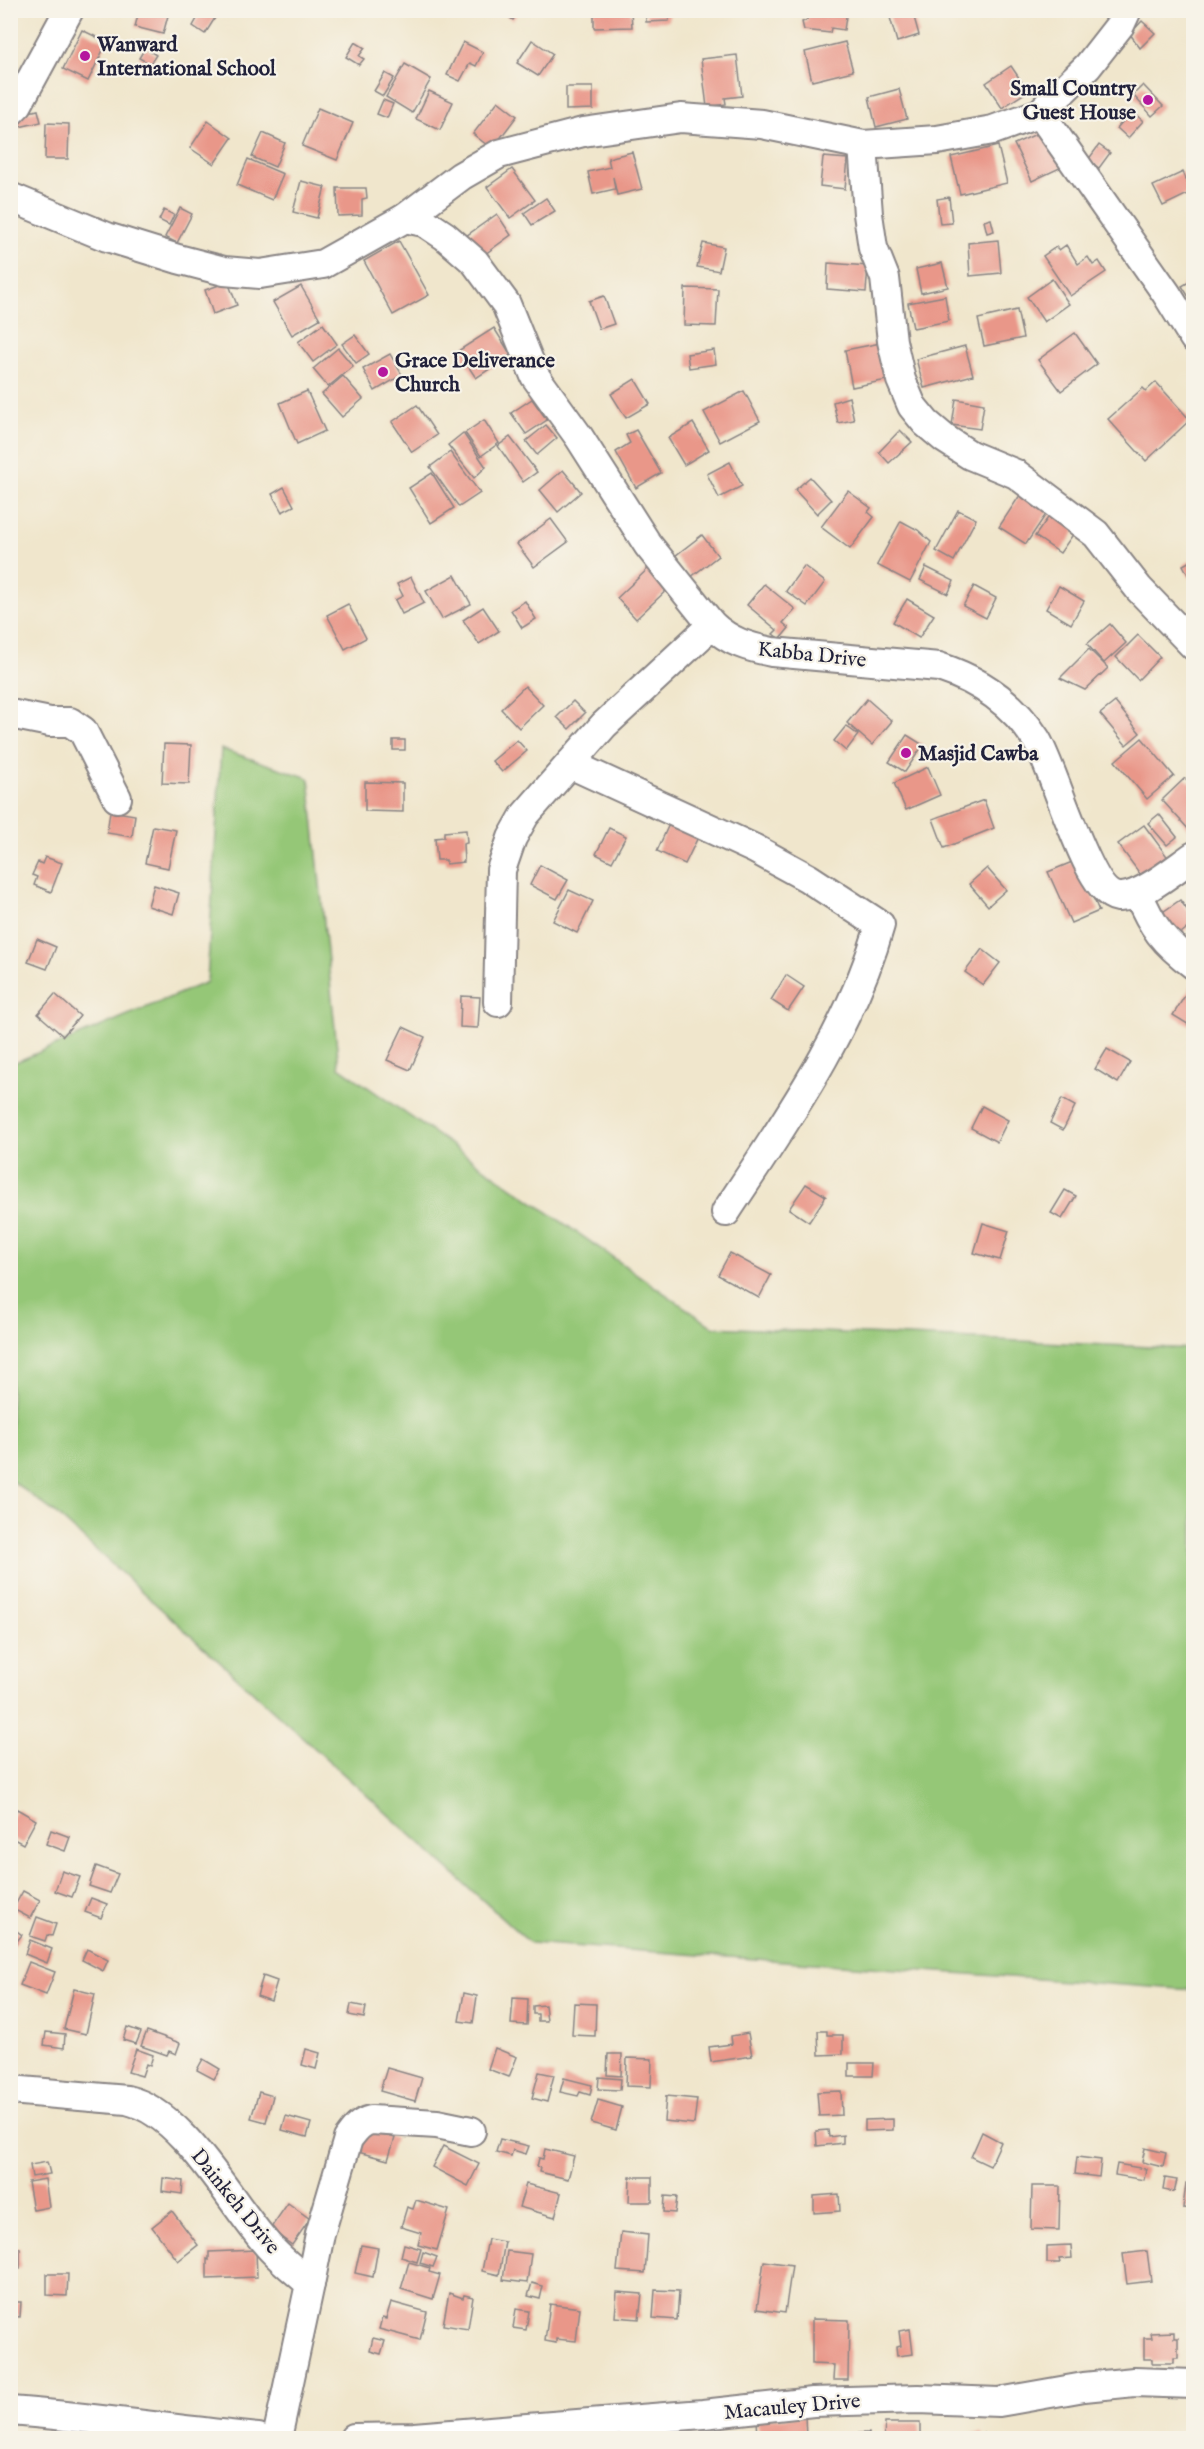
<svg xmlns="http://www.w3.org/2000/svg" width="1204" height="2449" font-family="'IM FELL English',serif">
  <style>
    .green { fill: #95c777; stroke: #5c7459; stroke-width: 1.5 }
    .building { fill: #e99789 }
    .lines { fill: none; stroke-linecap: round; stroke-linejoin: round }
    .minor-casing { stroke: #898484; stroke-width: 32 }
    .minor { stroke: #fff; stroke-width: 28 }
    .poi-dot { fill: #b5179e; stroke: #f7f3e8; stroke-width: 2 }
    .labels { text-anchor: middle; stroke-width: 4.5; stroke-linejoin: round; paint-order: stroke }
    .poi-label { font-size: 21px; font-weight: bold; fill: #22223b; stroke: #f7f3e8; text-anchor: start }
    .street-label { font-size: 21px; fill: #22223b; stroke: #f7f3e8 }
  </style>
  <rect width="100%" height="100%" fill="#f7f3e8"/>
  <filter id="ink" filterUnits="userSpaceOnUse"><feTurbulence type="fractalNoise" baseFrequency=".0167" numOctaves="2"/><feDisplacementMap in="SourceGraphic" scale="12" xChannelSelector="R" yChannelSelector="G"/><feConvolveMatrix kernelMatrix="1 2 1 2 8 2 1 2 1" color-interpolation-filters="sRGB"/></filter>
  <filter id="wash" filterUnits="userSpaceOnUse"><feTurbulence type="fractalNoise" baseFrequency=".008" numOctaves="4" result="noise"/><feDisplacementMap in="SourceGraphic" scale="24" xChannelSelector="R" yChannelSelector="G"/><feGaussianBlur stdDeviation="1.35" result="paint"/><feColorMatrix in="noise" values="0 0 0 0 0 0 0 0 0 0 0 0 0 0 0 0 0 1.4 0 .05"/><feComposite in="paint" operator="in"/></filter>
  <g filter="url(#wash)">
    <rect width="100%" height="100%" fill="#f0e6cc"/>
    <path class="green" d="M221,749L309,778L339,1067L713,1327L1193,1349V1990L530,1943L54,1512L11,1480V1064L207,982Z"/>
    <g id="blocks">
      <g class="building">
        <path d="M139,10L169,12L163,34L135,27Z"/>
        <path d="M202,10H220L205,34L193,26Z"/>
        <path d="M498,10H519L513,20Z"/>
        <path d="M594,10H631L632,27L594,28Z"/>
        <path d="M646,10H681V13L669,14V21L646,22Z"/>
        <path d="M808,10H847L844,30L831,28L830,33L804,30L802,22L807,20Z"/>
        <path d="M901,10H912L919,35L897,42L889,14Z"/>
        <path d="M1142,21L1155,33L1140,48L1130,34Z"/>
        <path d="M82,30L107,42L88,81L63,69Z"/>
        <path d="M532,40L553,54L538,76L517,63Z"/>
        <path d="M355,42L365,48L359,56L364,59L359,65L346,57Z"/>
        <path d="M463,42L483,52L476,66L470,63L460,81L447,75Z"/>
        <path d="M845,42L853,71L812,81L805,52Z"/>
        <path d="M145,48L156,55L150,64L139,58Z"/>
        <path d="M737,55L742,96L725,98L726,104L707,107L701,59Z"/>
        <path d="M405,64L431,79L412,113L386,97Z"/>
        <path d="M1011,66L1028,91L1002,108L986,83Z"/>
        <path d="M385,73L394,78L383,96L374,91Z"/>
        <path d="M1143,85L1163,106L1152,116L1133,95Z"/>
        <path d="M566,87H593V109L566,110Z"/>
        <path d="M899,89L907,119L876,127L869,97Z"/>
        <path d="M429,91L453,102L440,130L416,119Z"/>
        <path d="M383,100L393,104L387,118L377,114Z"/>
        <path d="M498,101L517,116L492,149L473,134Z"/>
        <path d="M318,108L353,123L337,160L302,146Z"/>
        <path d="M38,110L41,122L19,127L16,115Z"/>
        <path d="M1132,111L1143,121L1128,138L1117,128Z"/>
        <path d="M208,121L232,138L214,164L190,148Z"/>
        <path d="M46,123L69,124L68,159H45Z"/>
        <path d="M1045,130L1062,167L1032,181L1014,144Z"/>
        <path d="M263,133L285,143L275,167L252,157Z"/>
        <path d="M1099,145L1110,153L1099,168L1088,160Z"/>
        <path d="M998,146L1007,183L960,194L951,157Z"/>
        <path d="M632,152L642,189L617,195L613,177L615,189L593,194L588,172L610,167L608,158Z"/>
        <path d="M823,157L848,159L845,189L820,186Z"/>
        <path d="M248,159L283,174L272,200L237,185Z"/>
        <path d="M512,169L535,200L510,218L487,187Z"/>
        <path d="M1183,172L1192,192L1163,206L1153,186Z"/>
        <path d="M301,181L325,187L317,218L293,212Z"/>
        <path d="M337,188H366L367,198L362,199V215L338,216Z"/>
        <path d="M949,197L952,223L940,224L937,199Z"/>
        <path d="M546,198L555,211L532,225L524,213Z"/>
        <path d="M180,208L192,214L177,243L165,237Z"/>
        <path d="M164,210L174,215L169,225L159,220Z"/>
        <path d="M497,214L511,235L481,257L466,236Z"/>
        <path d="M991,219L994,231L987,233L984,221Z"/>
        <path d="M998,240L1001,273L970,276L968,243Z"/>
        <path d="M399,241L429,295L393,315L364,261Z"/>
        <path d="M703,243L724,247L719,271L697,267Z"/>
        <path d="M1066,245L1078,264L1088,257L1093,265L1099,261L1106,272L1070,296L1043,256L1056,247L1059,250Z"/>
        <path d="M828,263L868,266L866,292L827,289Z"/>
        <path d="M942,263L948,287L921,293L916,269Z"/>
        <path d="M1052,279L1069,304L1044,322L1027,297Z"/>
        <path d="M1194,279V305L1182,286Z"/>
        <path d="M228,282L237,305L213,314L205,290Z"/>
        <path d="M301,286L320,319L292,335L273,302Z"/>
        <path d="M685,288L718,289L716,326L684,325Z"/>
        <path d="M604,296L614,324L599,329L589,301Z"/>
        <path d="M945,296L949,321L913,328L908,303Z"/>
        <path d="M1017,310L1023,338L984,346L978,319Z"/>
        <path d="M323,324L337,344L313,362L298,342Z"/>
        <path d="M494,328L511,355L476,378L458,351Z"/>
        <path d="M1075,333L1097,364L1061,391L1038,360Z"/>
        <path d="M355,335L369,354L356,363L342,344Z"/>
        <path d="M886,342L892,379L852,387L845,350Z"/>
        <path d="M965,346L973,375L924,388L916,359Z"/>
        <path d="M338,348L353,366L328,387L313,369Z"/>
        <path d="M714,350L716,364L689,368L687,354Z"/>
        <path d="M390,354L402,375L375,391L363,369Z"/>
        <path d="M343,376L363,399L342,417L322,394Z"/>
        <path d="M635,379L650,404L626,418L611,394Z"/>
        <path d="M1156,382L1190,420L1146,461L1108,419L1143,388L1146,391Z"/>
        <path d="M307,391L325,431L297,444L280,403Z"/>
        <path d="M744,391L760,421L720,442L704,412Z"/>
        <path d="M849,397L854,420L838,423L833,402Z"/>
        <path d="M532,399L547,420L526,434L511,413Z"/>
        <path d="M956,399L984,404L980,429L952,425Z"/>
        <path d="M417,405L437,435L412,452L392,422Z"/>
        <path d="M484,420L499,443L481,456L465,433Z"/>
        <path d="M693,423L709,450L684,465L668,438Z"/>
        <path d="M546,425L557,438L537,455L526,441Z"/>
        <path d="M636,430L661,473L636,488L616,452L630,443L626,435Z"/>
        <path d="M900,430L912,442L889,463L879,452Z"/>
        <path d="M463,433L486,467L474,478L448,445Z"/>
        <path d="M510,437L537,472L523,482L498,446Z"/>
        <path d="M450,452L480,493L459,507L430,467Z"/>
        <path d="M730,462L742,486L719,498L707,474Z"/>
        <path d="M563,470L581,492L558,512L540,490Z"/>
        <path d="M432,473L454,508L431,523L409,488Z"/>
        <path d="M810,477L831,500L817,514L795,490Z"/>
        <path d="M284,487L294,506L282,512L272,494Z"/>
        <path d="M848,491L871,508L868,512L874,517L850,549L821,527Z"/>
        <path d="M1022,492L1049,510L1026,544L999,527Z"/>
        <path d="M1055,508L1079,526L1060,553L1035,536Z"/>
        <path d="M958,510L976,519L954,561L936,551Z"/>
        <path d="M551,519L568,542L534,567L517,544Z"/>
        <path d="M901,521L918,530L931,542L910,582L877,565Z"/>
        <path d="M702,535L718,556L691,577L675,556Z"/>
        <path d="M1194,559V586L1183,565Z"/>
        <path d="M652,565L671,586L636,619L617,598Z"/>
        <path d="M804,566L825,582L807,606L786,591Z"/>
        <path d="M926,567L954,581L948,594L920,580Z"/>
        <path d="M455,575L471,604L442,619L426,591Z"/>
        <path d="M411,577L424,603L402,614L395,600L403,596L397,584Z"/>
        <path d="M764,584L795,609L783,623L789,628L780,639L773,634L777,630L747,605Z"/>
        <path d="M974,586L996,598L986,618L963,606Z"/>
        <path d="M1059,586L1084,601L1071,624L1046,609Z"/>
        <path d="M907,599L934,615L919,638L893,622Z"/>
        <path d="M525,601L536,619L522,628L511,610Z"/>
        <path d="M348,604L366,638L345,649L327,615Z"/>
        <path d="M483,607L499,631L479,644L463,620Z"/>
        <path d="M1110,624L1126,643L1104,663L1087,644Z"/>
        <path d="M1138,635L1160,657L1138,680L1116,657Z"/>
        <path d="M1089,649L1108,668L1085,690L1060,678Z"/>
        <path d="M525,686L543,705L519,728L501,709Z"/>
        <path d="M867,699L892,721L872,745L847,723Z"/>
        <path d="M573,701L585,713L569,729L557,717Z"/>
        <path d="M1115,702L1140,733L1126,745L1100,714Z"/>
        <path d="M846,726L858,735L846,751L834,741Z"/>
        <path d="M907,735L923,745L905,772L889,762Z"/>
        <path d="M1142,738L1174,776L1147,799L1115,761Z"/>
        <rect x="393" y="740" width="12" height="10"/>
        <path d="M517,740L527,751L502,772L492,761Z"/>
        <path d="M164,744L191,745L189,784L162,783Z"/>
        <path d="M928,767L940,795L906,810L894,783Z"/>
        <path d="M1185,778L1194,786V830L1191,832L1162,800Z"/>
        <path d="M365,782L403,783V812L365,811Z"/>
        <path d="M984,800L994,828L944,848L933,819Z"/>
        <path d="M110,811L135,815L132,837L107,833Z"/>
        <path d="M1159,814L1177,837L1167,845L1148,823Z"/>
        <path d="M670,822L699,835L685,864L657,851Z"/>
        <path d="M1144,825L1169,859L1143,878L1118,844Z"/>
        <path d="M153,826L176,830L168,868L145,863Z"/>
        <path d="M609,828L626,836L612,862L596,854Z"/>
        <path d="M466,830L467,843L463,844L464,862L446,864V860H437L435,838L444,837V832Z"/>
        <path d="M45,857L62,863L51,892L34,885L37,877L32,875L38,862L42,864Z"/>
        <path d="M1077,860L1099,911L1071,923L1048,872Z"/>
        <path d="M540,865L568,880L557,899L530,885Z"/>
        <path d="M987,868L1006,890L988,906L969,884Z"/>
        <path d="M154,885L179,893L173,914L148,906Z"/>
        <path d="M569,890L593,901L577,933L553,921Z"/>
        <path d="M1180,900L1194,919V923L1177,936L1160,914Z"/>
        <path d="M37,939L56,947L47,969L28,962Z"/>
        <path d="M982,949L1000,963L983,985L965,972Z"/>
        <path d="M786,975L804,987L788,1011L771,1000Z"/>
        <path d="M1194,981V1028L1173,1015Z"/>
        <path d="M55,994L80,1016L63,1036L38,1014Z"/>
        <path d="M461,996L480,997L478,1028L460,1027Z"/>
        <path d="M403,1027L425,1037L410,1070L387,1060Z"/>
        <path d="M1107,1049L1130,1062L1118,1083L1095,1069Z"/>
        <path d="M1062,1099L1075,1106L1063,1130L1050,1123Z"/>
        <path d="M982,1106L1008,1120L997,1142L971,1128Z"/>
        <path d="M806,1184L826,1196L809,1222L789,1209Z"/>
        <path d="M1065,1190L1076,1196L1062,1219L1051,1213Z"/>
        <path d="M983,1223L1009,1231L1000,1260L974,1253Z"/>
        <path d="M730,1253L771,1275L759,1298L718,1275Z"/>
        <path d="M17,1809L36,1820L23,1844L10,1837V1821Z"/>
        <path d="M51,1830L70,1837L65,1851L46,1844Z"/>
        <path d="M96,1866L118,1874L110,1893L89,1886Z"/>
        <path d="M62,1871L80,1877L72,1897L55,1891Z"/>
        <path d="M23,1891L40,1900L30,1918L13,1909Z"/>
        <path d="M91,1898L107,1904L101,1918L85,1912Z"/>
        <path d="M37,1917L56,1924L52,1936L47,1935L45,1941L30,1936Z"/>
        <path d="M10,1926L22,1935L10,1950Z"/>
        <path d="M30,1940L52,1949L47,1963L25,1954Z"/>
        <path d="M87,1949L108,1960L103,1971L82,1960Z"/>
        <path d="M29,1962L55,1972L46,1995L20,1985Z"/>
        <path d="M263,1976L277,1981L271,2001L257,1996Z"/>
        <path d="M74,1989L95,1994L86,2034L64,2029Z"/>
        <path d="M464,1993L477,1996L473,2023L459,2021Z"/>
        <path d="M513,1998L528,1999L527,2025L511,2024Z"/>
        <path d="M574,2003L596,2004L595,2036L572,2035Z"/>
        <path d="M351,2004L366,2007L364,2018L349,2015Z"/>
        <path d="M545,2005L547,2021H538V2014H533V2006Z"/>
        <path d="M127,2027L141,2032L136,2044L123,2040Z"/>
        <path d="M147,2031L180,2043L176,2054L169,2051L167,2055L141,2046Z"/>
        <path d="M818,2031H827V2035H843V2054L819,2055Z"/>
        <path d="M46,2032L65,2034L64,2048L44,2045Z"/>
        <path d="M748,2033L752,2056L711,2062L709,2047L732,2044L731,2036Z"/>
        <path d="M495,2048L517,2057L509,2077L488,2069Z"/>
        <path d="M136,2049L153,2055L150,2066L146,2064L142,2076L128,2072Z"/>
        <path d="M306,2049L320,2053L316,2069L302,2065Z"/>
        <path d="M608,2054H622L621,2076L607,2075Z"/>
        <path d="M627,2058L652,2059L651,2087L626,2086Z"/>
        <path d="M203,2059L220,2069L214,2079L197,2070Z"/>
        <path d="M849,2063H874L873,2076H849Z"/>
        <path d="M387,2068L422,2078L415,2101L380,2091Z"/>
        <path d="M539,2072L554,2075L547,2102L532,2098Z"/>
        <path d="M599,2077L621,2079L620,2090L598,2089Z"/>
        <path d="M564,2078L592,2085L590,2095L580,2092L578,2096L560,2092Z"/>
        <path d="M841,2091L842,2115L819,2116L817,2092Z"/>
        <path d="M259,2092L273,2096L266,2122L251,2118Z"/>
        <path d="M666,2096L697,2099L694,2124L664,2121Z"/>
        <path d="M598,2100L622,2107L616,2130L591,2123Z"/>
        <path d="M286,2116L311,2123L307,2137L282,2130Z"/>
        <path d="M893,2119V2130L865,2131V2120Z"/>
        <path d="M361,2128L395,2138L388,2160L354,2151Z"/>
        <path d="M828,2130L829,2137L843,2135V2143L817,2146L816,2131Z"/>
        <path d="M982,2132L1001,2142L990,2166L971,2157Z"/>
        <path d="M500,2139L529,2146L526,2154L513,2150L511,2156L496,2152Z"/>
        <path d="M443,2146L479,2164L468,2186L432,2167Z"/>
        <path d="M1145,2148L1166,2153L1163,2167L1142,2162Z"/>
        <path d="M545,2149L574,2156L568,2179L539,2172L540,2168L537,2167L539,2158L543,2159Z"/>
        <path d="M1077,2157L1101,2160L1099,2177L1075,2174Z"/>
        <path d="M47,2162L50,2174L32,2177L30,2165Z"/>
        <path d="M1117,2164L1146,2169L1144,2180L1115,2175Z"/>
        <path d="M630,2177H652V2202H629Z"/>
        <path d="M163,2178L183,2181L182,2194L162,2191Z"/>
        <path d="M1165,2178L1177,2180L1174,2192L1163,2190Z"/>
        <path d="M45,2179L49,2207L33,2210L28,2182Z"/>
        <path d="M1186,2183L1194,2184V2209L1183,2208Z"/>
        <path d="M526,2184L561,2193L555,2217L519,2207Z"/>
        <path d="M1032,2186H1060L1059,2230L1031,2229Z"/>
        <path d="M839,2194L840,2211L814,2213V2196Z"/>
        <path d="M665,2196L677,2197L675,2213L664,2212Z"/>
        <path d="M416,2200L449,2210L437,2250L418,2245L421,2233L401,2227L407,2207L413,2209Z"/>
        <path d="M288,2203L310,2219L292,2245L270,2229Z"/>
        <path d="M172,2211L198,2245L178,2261L152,2227Z"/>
        <path d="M621,2232L648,2235L645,2273L617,2271Z"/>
        <path d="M488,2239L505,2242L499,2275L482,2271Z"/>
        <path d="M404,2244L421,2249L417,2262L401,2257Z"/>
        <path d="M361,2245L378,2248L373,2277L355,2273Z"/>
        <path d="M1071,2245L1072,2258L1059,2259L1060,2263H1047V2246Z"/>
        <rect x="10" y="2248" width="10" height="20"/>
        <path d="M256,2250L257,2277L207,2279V2259L209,2260V2252Z"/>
        <path d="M507,2251L531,2254L527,2283L503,2280Z"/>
        <path d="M1147,2251L1151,2281L1127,2284L1123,2254Z"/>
        <path d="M423,2252L437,2257L433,2267L420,2263Z"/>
        <path d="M764,2261L792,2265L785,2313L757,2309Z"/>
        <path d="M409,2262L430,2268L429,2272L440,2275L433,2299L401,2289Z"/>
        <path d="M47,2274H68L67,2296L47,2295Z"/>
        <path d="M532,2283L543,2286L540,2299L528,2296Z"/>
        <path d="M655,2290L679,2291L677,2320L653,2318Z"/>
        <path d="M617,2292L642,2294L639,2319L615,2317Z"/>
        <path d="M449,2293L463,2298L464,2295L473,2297L468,2329L443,2325Z"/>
        <path d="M10,2302H21L20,2317L10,2316Z"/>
        <path d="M391,2302L427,2312L420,2340L379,2329L382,2318L386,2319Z"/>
        <path d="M550,2304L580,2308L576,2341L556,2339V2343L545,2341Z"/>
        <path d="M516,2309L529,2311L526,2330L513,2328Z"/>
        <path d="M812,2319L849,2320L848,2380H833L834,2365L812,2364Z"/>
        <path d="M910,2329L913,2354L897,2356L896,2347L901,2346L899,2331Z"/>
        <path d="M1174,2332V2338H1178V2358H1174V2363H1152V2359H1144V2338H1152L1151,2333Z"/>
        <path d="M373,2338L385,2341L381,2354L370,2351Z"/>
        <path d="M805,2416L806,2438H758L757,2419Z"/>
        <path d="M885,2423H920V2438H884Z"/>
        <path d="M869,2433V2438H826V2434Z"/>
        <path d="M983,2433V2438H939V2436Z"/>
      </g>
    </g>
  </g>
  <g filter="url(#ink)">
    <use href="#blocks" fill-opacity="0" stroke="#898484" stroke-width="1.5"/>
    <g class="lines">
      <g class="minor-casing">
        <g id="minor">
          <path d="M10,112L18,104L69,10"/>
          <path d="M1040,113L1166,293L1194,338"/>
          <path d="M863,145L868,214L873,248L885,278L892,341L901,380L912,406L926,423L945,439L970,455L1016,474L1096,534L1139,589L1194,646"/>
          <path d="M10,197L107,237L178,259L224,271L260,274L323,264L405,218L461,176L499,154L583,132L681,118L762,124L863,145L937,140L993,130L1040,113L1088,66L1120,25L1127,10"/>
          <path d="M405,218L424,222L445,236L475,262L506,304L535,376L579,437L648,545L712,625C730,642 748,647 772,652L939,667C979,680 1013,703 1036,739C1054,767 1087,894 1118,897C1140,899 1176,868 1194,856"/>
          <path d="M10,714L50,722H70L83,731L117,798"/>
          <path d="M570,764L755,849L808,878L880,925C851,1030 785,1122 726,1212"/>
          <path d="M1138,893C1152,927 1164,943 1194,965"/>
          <path d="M498,1002L501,870L512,838L525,815L604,725L712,625"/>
          <path d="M10,2090L127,2100C184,2113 228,2200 266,2243C278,2258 295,2270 310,2284L277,2438"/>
          <path d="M310,2284L320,2234L348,2139C355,2130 359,2123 371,2120L437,2124L471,2131"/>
          <path d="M10,2411C93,2417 175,2430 258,2438"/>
          <path d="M354,2438L414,2437L703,2414L813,2402L918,2399L999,2402L1084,2387L1134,2382L1194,2384"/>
        </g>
      </g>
      <use href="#minor" class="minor"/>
    </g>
  </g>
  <g class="poi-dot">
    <circle cx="85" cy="56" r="6"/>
    <circle cx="1148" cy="100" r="6"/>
    <circle cx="383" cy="372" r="6"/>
    <circle cx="906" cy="753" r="6"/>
  </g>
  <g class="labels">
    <g class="poi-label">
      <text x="97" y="51">Wanward<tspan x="97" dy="24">International School</tspan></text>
      <text x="1136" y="95" text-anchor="end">Small Country<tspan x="1136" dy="24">Guest House</tspan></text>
      <text x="395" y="367">Grace Deliverance<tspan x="395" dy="24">Church</tspan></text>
      <text x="918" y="760">Masjid Cawba</text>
    </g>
    <g class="street-label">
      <text transform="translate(812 654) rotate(6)" y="7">Kabba Drive</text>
      <text transform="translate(236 2201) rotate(51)" y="7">Dainkeh Drive</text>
      <text transform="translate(792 2406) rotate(-5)" y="7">Macauley Drive</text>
    </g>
  </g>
  <rect width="1204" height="2449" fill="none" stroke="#f7f3e8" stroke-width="36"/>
</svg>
